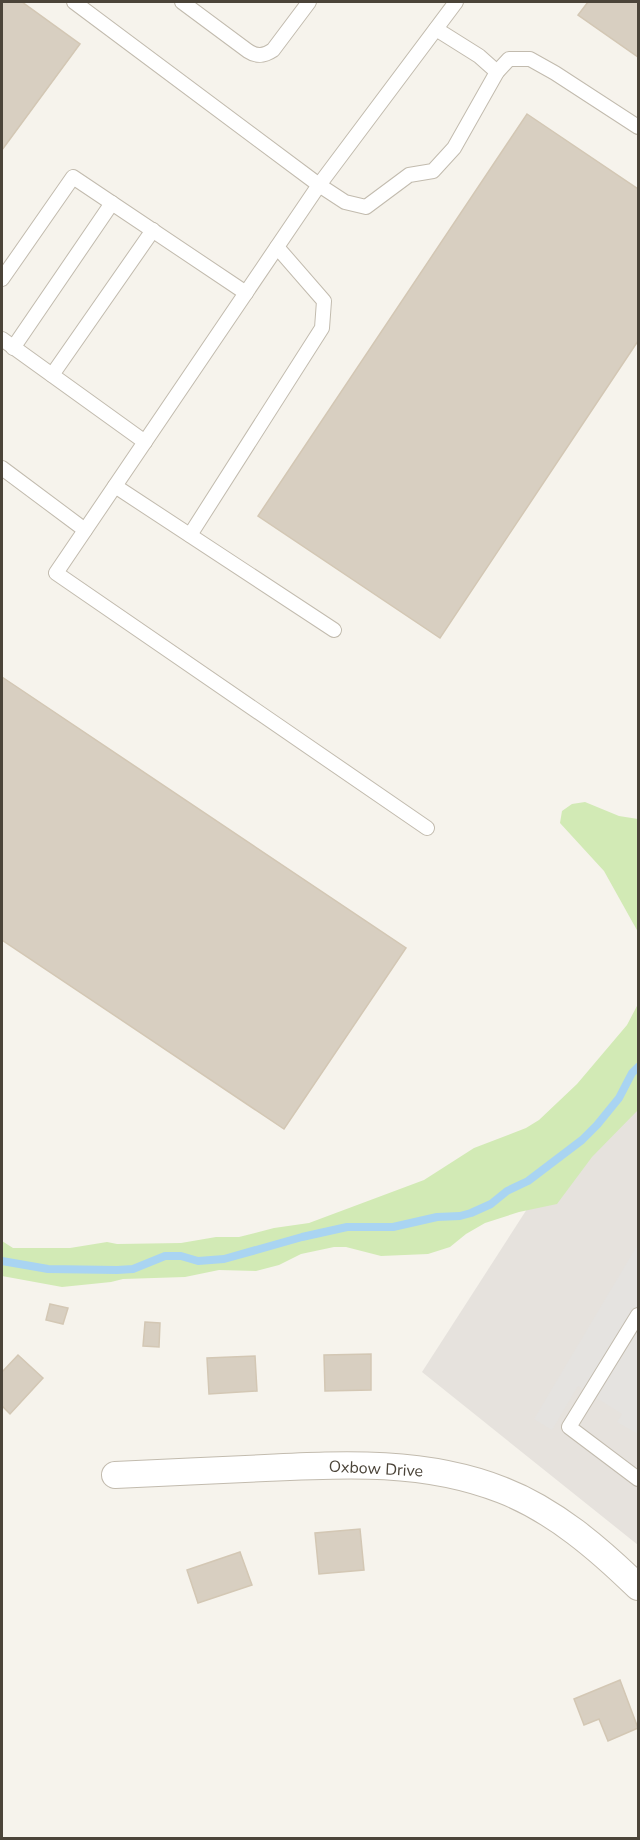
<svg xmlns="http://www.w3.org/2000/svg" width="640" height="1840" font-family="'Nunito Sans',sans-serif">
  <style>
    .industrial { fill: #e6e2dd }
    .green { fill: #d2eab5 }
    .parking { fill: #e5e3e0 }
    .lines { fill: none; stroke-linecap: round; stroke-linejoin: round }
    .stream { stroke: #a9d4f2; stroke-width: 8 }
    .building { fill: #d8cfc1; stroke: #d3c7b4; stroke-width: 1.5 }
    .service-casing { stroke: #c2bbae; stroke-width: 16 }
    .minor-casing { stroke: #c2bbae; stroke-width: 28 }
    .service { stroke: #fff; stroke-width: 14 }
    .minor { stroke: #fff; stroke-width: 26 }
    .labels { text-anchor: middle; stroke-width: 5; stroke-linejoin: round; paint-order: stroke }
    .street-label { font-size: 16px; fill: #4b4439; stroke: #fff }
  </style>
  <rect width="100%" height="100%" fill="#f6f3ec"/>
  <path class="industrial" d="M638,1037V1545L422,1372Z"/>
  <g class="green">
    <path d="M585,802L619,816L638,819V932L604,871L560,823L562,811L572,804Z"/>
    <path d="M638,1004V1110L592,1157L557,1204L519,1212L485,1223L466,1234L450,1247L428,1254L381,1256L346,1247H334L301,1254L279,1265L256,1271L219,1270L185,1277L123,1279L111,1282L62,1287L2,1276V1241L13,1248H70L107,1242L117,1244L181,1243L216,1237H239L274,1228L309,1223L424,1180L474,1148L526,1128L539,1120L577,1084L627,1025Z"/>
  </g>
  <path class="parking" d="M638,1244V1434L617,1422L622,1414L578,1386L552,1430L534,1419Z"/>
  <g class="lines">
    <path class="stream" d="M2,1261L48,1269L117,1270L133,1269L165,1256H181L198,1261L224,1259L302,1237L347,1227H393L437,1217L460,1216L471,1213L491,1204L507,1191L528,1181L582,1140L597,1125L619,1098L632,1073L638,1067"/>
  </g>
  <g class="building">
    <path d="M2,2H22L80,44L2,150Z"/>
    <path d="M588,2H638V57L578,15Z"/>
    <path d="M527,114L638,189V341L440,638L258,516Z"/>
    <path d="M2,677L406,948L284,1129L2,940Z"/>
    <path d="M50,1304L68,1308L63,1324L46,1320Z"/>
    <path d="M145,1322L160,1323L159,1347L143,1346Z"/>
    <path d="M371,1354V1390L325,1391L324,1355Z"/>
    <path d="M18,1355L43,1378L10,1414L2,1406V1372Z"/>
    <path d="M255,1356L257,1391L209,1394L207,1358Z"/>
    <path d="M360,1529L364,1570L319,1574L315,1533Z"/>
    <path d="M240,1552L252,1585L198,1603L187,1570Z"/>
    <path d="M620,1680L638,1728L608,1741L599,1719L584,1725L574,1699Z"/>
  </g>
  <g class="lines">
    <g class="service-casing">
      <g id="service">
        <path d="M74,2L319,185L345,202L366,207L409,175L433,171L454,148L497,72L509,59H530L555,73L638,127"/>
        <path d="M182,2L248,51C257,57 264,56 273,50L309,2"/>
        <path d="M436,29L479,56L497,72"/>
        <path d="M2,279L73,177L246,293"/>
        <path d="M2,339L145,442"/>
        <path d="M13,348L112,203"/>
        <path d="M52,375L153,230"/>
        <path d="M2,468L85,530"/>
        <path d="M115,486L334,630"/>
        <path d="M190,535L322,328L324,301L277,247"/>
        <path d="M427,828L56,573L319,185L456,2"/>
        <path d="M638,1315L569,1427L638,1479"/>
      </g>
    </g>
    <g class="minor-casing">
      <path id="minor" d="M115,1475C165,1473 215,1470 265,1468C345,1464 426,1460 502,1490C554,1510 599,1549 638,1587"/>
    </g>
    <use href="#service" class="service"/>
    <use href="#minor" class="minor"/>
  </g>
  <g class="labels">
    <g class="street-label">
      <text transform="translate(376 1468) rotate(3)" y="6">Oxbow Drive</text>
    </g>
  </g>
  <rect width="640" height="1840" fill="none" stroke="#4b4439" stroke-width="6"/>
</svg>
